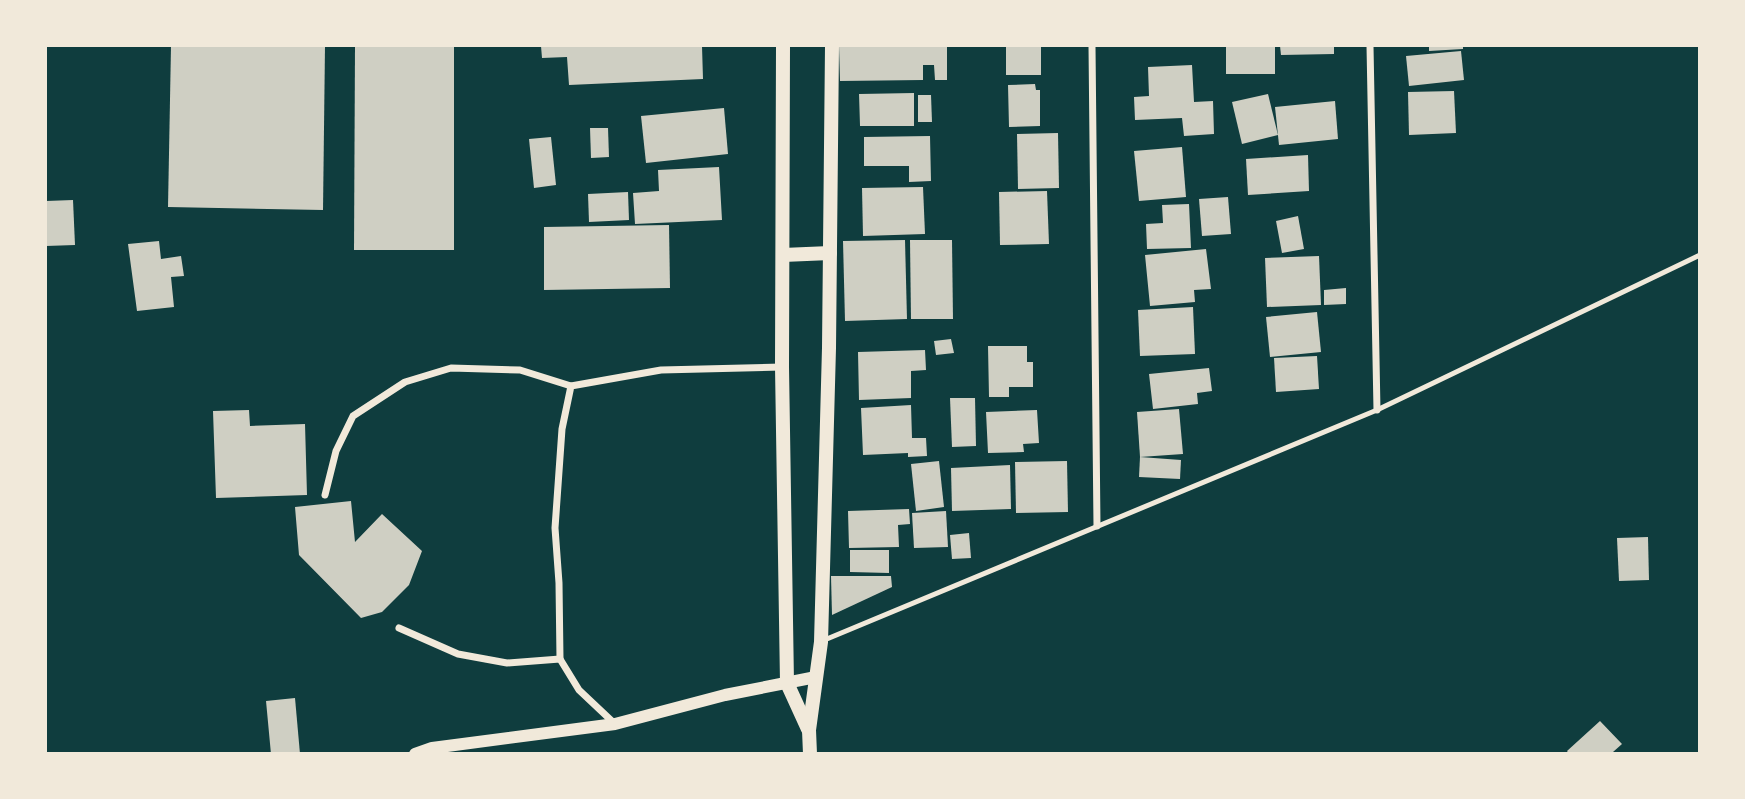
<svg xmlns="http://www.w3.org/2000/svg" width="1745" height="799" font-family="'Space Grotesk',sans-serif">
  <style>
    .building { fill: #cfcfc3 }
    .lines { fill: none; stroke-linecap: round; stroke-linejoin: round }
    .service { stroke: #f1e9da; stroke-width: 5 }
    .minor { stroke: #f1e9da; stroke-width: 7 }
    .tertiary { stroke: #f1e9da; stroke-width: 12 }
    .secondary { stroke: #f1e9da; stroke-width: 14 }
  </style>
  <rect width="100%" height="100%" fill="#0f3d3e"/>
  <g class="building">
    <path d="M171,46H325L323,210L168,207Z"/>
    <path d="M355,46H454V250H354Z"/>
    <path d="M541,46H702L703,79L569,85L567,57L542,58Z"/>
    <path d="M839,46H947V80H935L934,65H923V80L840,81Z"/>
    <rect x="1006" y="46" width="35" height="29"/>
    <rect x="1226" y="46" width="49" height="28"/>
    <path d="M1280,46H1334V54L1281,55Z"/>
    <path d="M1429,46H1463V49L1429,51Z"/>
    <path d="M1461,51L1464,80L1409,86L1406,56Z"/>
    <path d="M1192,65L1194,102L1213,101L1214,134L1184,136L1182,118L1135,120L1134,97L1149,96L1148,67Z"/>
    <path d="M1035,84L1036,90H1040V126L1009,127L1008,85Z"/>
    <path d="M1454,91L1456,133L1409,135L1408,92Z"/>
    <path d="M914,93V126H860L859,94Z"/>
    <path d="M1268,94L1278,135L1242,144L1232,102Z"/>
    <path d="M918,95H931L932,122H918Z"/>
    <path d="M1335,101L1338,139L1279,145L1275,107Z"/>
    <path d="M724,108L728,154L646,163L641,116Z"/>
    <path d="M590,128H608L609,157L591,158Z"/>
    <path d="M1058,133L1059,188L1018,189L1017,134Z"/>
    <path d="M930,136L931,181L909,182V166H864V137Z"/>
    <path d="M551,137L556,185L534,188L529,139Z"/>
    <path d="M1182,147L1186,197L1139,201L1134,151Z"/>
    <path d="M1308,155L1309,191L1248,195L1246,159Z"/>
    <path d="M719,167L722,220L635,224L633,193L659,191L658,170Z"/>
    <path d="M923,187L925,234L863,236L862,188Z"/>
    <path d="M1047,191L1049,244L1000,245L999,192Z"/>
    <path d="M628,192L629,220L589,222L588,194Z"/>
    <path d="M1228,197L1231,234L1202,236L1199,199Z"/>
    <path d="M73,200L75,245L46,246V201Z"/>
    <path d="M1189,204L1191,248L1147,249L1146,224L1163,223L1162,205Z"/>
    <path d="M1298,216L1304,249L1282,253L1276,221Z"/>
    <path d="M669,225L670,288L544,290V227Z"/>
    <path d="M905,240L907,319L845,321L843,241Z"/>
    <path d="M910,240H952L953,319H911Z"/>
    <path d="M159,241L161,259L181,256L184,276L171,277L174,307L137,311L128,244Z"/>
    <path d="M1206,249L1211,289L1194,290L1195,302L1150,306L1145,255Z"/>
    <path d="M1319,256L1321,305L1267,307L1265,258Z"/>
    <path d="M1346,288V304L1324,305V290Z"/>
    <path d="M1193,307L1195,354L1140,356L1138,310Z"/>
    <path d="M1317,312L1321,352L1270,357L1266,317Z"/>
    <path d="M951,339L954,353L936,355L934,341Z"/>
    <path d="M988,346H1027V362H1033V387H1009V397H989Z"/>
    <path d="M925,350L926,370L911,371V398L859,400L858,352Z"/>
    <path d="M1317,356L1319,389L1276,392L1274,358Z"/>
    <path d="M1209,368L1212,391L1197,393L1198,404L1153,409L1149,374Z"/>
    <path d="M950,398H975L976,446L952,447Z"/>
    <path d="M911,405L912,438H926L927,456L908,457V453L863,455L861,408Z"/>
    <path d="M1179,409L1183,454L1140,457L1137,412Z"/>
    <path d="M249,410L250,426L305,424L307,495L216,498L213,411Z"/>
    <path d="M1037,410L1039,443L1023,444L1024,452L988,453L986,412Z"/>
    <path d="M1140,457L1181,460L1180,479L1139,477Z"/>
    <path d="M939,461L944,507L916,511L911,464Z"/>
    <path d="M1067,461L1068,512L1016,513L1015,462Z"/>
    <path d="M1010,465L1011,509L952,511L951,468Z"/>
    <path d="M351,501L355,542L382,514L422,551L409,585L382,612L361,618L299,555L295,507Z"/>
    <path d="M909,509L910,524L898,525L899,547L849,548L848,511Z"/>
    <path d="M946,511L948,547L914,548L912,513Z"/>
    <path d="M969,533L971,558L952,559L950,535Z"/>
    <path d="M1648,537L1649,580L1619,581L1617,538Z"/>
    <path d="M850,550H889V573L850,572Z"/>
    <path d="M831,576H891L892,587L832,615Z"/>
    <path d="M295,698L300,754H271L266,701Z"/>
    <path d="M1600,721L1622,744L1613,752L1615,754H1569L1567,751Z"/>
  </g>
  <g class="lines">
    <path class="service" d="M822,641L1377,410L1700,255"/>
    <g class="minor">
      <path d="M1092,46L1097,526"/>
      <path d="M1370,46L1377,410"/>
      <path d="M325,495L336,451L353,416L405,382L451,368L520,370L571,386"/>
      <path d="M399,628L458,654L507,663L560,659L579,690L615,724"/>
      <path d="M560,659L559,583L555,528L562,429L571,386L661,370L782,367"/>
    </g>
    <path class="tertiary" d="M415,754L432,748L615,724L725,695L816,677"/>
    <g class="secondary">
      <path d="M783,46L782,367L787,683L808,729"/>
      <path d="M783,255L830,253"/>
      <path d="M810,754L809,730L821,642L829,348L832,46"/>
    </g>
  </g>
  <rect width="1745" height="799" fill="none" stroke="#f1e9da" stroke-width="94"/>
</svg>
